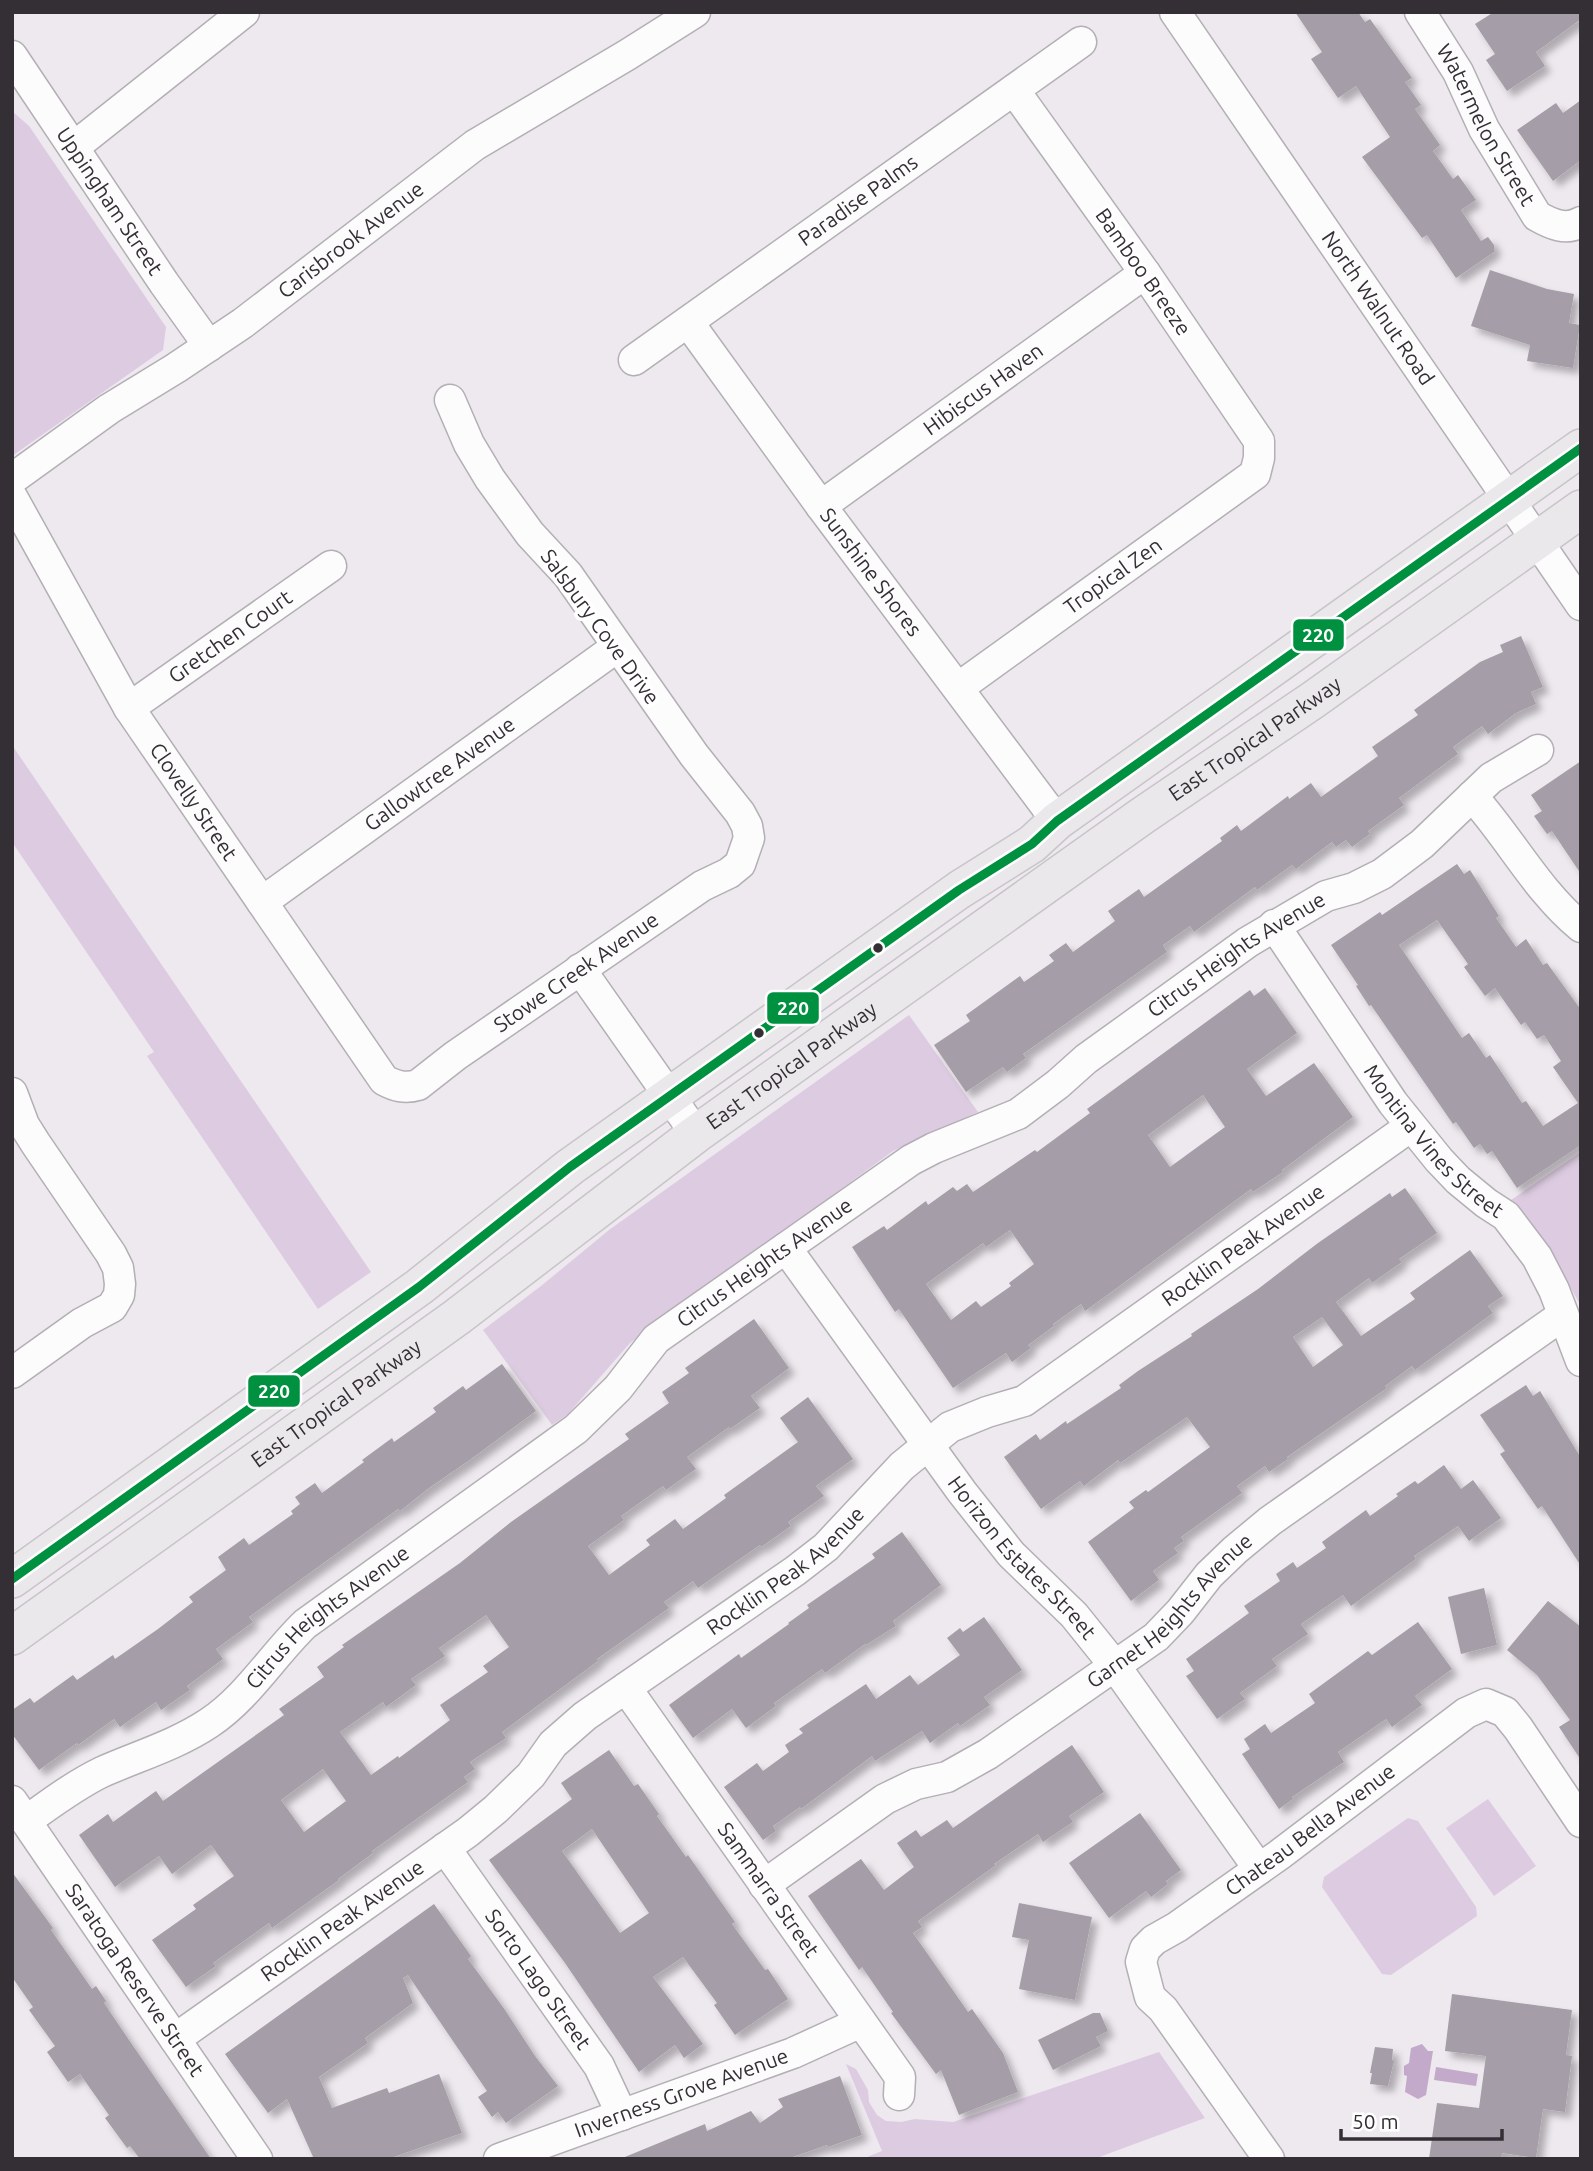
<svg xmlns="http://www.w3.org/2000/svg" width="1593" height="2171" font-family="Ubuntu,sans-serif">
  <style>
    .green { fill: #ddcce1 }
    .water { fill: #c3aaca }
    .building { fill: #a59da7; fill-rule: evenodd; filter: url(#shadow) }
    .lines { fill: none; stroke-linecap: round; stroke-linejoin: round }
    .minor-casing { stroke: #b3afb4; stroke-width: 33 }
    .major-casing { stroke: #c8c5c9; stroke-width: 40 }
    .minor { stroke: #fcfcfd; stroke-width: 30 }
    .major { stroke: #ebe8ec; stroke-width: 37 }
    .bus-1-casing { stroke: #fff; stroke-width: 14 }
    .bus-1 { stroke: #009140; stroke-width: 9 }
    .bus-dot { fill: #332f34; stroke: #fff; stroke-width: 2.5 }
    .labels { text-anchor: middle; stroke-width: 7; stroke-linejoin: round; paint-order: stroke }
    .street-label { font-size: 21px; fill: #332f34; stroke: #fff }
    .line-badge { stroke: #fff; stroke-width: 2.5 }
    .badge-label { font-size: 19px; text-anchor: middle; font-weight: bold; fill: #fff }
  </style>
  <defs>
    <filter id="shadow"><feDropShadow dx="6" dy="6" stdDeviation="3.5" flood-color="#0004"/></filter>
  </defs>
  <rect width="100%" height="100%" fill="#eee8ef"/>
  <g class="green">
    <path d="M12,111L29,126L166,327L163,350L12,456Z"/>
    <path d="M12,745L371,1272L318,1309L147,1056L154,1052L12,842Z"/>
    <path d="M909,1015L978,1112L893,1151L630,1343L568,1414L552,1425L483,1330L541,1286L609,1230Z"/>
    <path d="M1581,1152V1306L1560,1269L1508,1202Z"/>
    <path d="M1488,1799L1536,1866L1494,1896L1446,1828Z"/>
    <path d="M1408,1818L1418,1821L1476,1907L1477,1916L1391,1975L1382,1974L1322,1887L1324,1877Z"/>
    <path d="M1159,2052L1205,2118L1094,2159H862L882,2151L846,2064L856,2069L868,2090L869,2102L877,2115L886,2121L901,2122L915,2119L953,2122Z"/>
  </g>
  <g class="water">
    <path d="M1422,2044L1428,2051H1433L1426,2095L1418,2099L1405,2092L1407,2076L1404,2075V2066L1409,2063L1411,2048Z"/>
    <path d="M1436,2067L1478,2074L1476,2086L1434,2080Z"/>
  </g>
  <g class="building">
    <path d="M1295,12H1358L1365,22L1370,19L1412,78L1405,82L1421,105L1415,109L1440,145L1433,151L1453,179L1458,175L1476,200L1461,210L1481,241L1488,237L1494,245V252L1456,278L1427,235L1422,238L1362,157L1390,137L1356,86L1338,98L1311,59L1322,52Z"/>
    <path d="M1494,12H1581V19L1536,52L1545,66L1507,91L1486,60L1495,54L1475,24Z"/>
    <path d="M1581,100V160L1553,181L1517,130L1556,103L1563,113Z"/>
    <path d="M1490,270L1547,289L1574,294L1569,323L1580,325L1573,368L1527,361L1530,345L1471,326Z"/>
    <path d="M1521,636L1543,687L1531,692L1536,704L1516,713L1488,734L1482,726L1453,747L1458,754L1399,798L1404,805L1368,831L1370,834L1352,847L1346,840L1336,847L1332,842L1296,869L1292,865L1257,890L1255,887L1194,932L1190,926L1163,945L1167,952L1023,1054L1026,1058L1007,1072L1003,1067L966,1092L934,1045L970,1021L966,1015L1020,976L1024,982L1054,961L1049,955L1066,943L1073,952L1115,921L1108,911L1139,889L1144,897L1222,841L1220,838L1237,825L1241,831L1288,796L1289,799L1311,783L1321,797L1378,756L1372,747L1418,715L1414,710L1480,662L1503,652L1500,645Z"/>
    <path d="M1581,761V874L1552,831L1547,834L1534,816L1542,811L1531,795Z"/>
    <path d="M1457,864L1464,874L1470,870L1499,916L1496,918L1516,947L1526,939L1543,965L1547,963L1581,1010V1145L1517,1188L1492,1151L1487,1154L1480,1144L1474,1148L1456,1122L1453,1124L1371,1005L1369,1006L1356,986L1358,985L1331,945L1380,912L1382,915ZM1437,920L1468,964L1464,967L1485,996L1495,988L1521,1025L1525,1022L1537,1039L1544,1035L1561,1061L1553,1067L1578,1103L1543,1126L1526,1101L1522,1103L1490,1055L1486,1058L1469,1033L1462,1038L1399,945Z"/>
    <path d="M1265,988L1297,1033L1247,1069L1266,1096L1314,1063L1353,1117L1282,1170L1283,1172L1253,1192L1251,1189L1110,1293L1085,1311L1081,1304L1053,1324L1054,1326L1028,1345L1031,1348L1012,1362L1006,1353L953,1388L899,1309L895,1312L852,1247L884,1226L887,1230L926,1201L928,1205L953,1187L957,1191L967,1184L973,1192L1035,1150L1037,1152L1090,1113L1087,1109L1250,990L1254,996ZM1203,1095L1225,1127L1170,1167L1148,1135ZM1010,1230L1034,1264L1009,1283L1011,1286L981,1307L976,1301L951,1320L926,1284L983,1243L986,1247Z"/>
    <path d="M1405,1188L1437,1233L1399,1259L1402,1262L1372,1283L1369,1278L1336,1302L1361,1336L1415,1299L1410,1293L1470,1250L1503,1296L1488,1306L1493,1313L1415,1370L1412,1366L1385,1386L1387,1388L1287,1457L1288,1459L1269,1472L1265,1466L1237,1486L1242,1493L1181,1537L1184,1541L1174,1548L1178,1553L1153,1571L1159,1580L1131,1601L1088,1542L1134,1508L1129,1502L1146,1490L1148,1492L1210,1447L1187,1417L1120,1463L1118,1460L1084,1486L1080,1481L1041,1509L1004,1457L1036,1434L1040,1440L1066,1421L1067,1424L1121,1388L1119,1385L1138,1371L1192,1336L1191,1334L1258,1289L1318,1243L1390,1193L1392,1197ZM1322,1317L1343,1345L1313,1367L1293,1337Z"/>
    <path d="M754,1319L789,1368L751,1396L760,1408L730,1429L729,1427L687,1457L696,1469L666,1490L663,1486L621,1516L624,1520L588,1546L609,1575L650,1545L646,1540L675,1519L683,1529L726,1498L724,1495L798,1442L780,1418L808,1397L853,1459L816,1486L824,1496L788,1522L791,1526L761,1547L760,1545L698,1588L693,1581L664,1602L669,1608L597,1659L598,1661L502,1732L506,1738L470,1762L475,1769L464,1777L468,1782L372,1851L373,1853L338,1879L339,1880L272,1928L269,1923L213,1963L216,1966L186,1987L152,1940L196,1909L193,1905L234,1876L211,1845L172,1874L159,1856L115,1887L79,1835L108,1814L113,1822L156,1791L163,1801L284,1715L279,1709L324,1677L317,1667L344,1647L342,1645L460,1563L511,1522L629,1439L625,1434L669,1403L662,1392L689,1373L685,1368ZM486,1615L509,1647L483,1666L488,1672L440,1705L450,1720L399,1758L398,1756L371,1775L340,1732L383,1702L386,1707L416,1685L411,1679L445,1656L439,1648ZM323,1769L346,1801L304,1832L281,1800Z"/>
    <path d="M502,1364L536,1411L471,1459L429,1488L400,1511L398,1509L249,1617L253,1622L216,1649L223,1659L187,1686L190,1690L161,1710L156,1702L120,1727L114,1719L78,1745L77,1743L39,1770L12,1734V1710L30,1698L34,1703L73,1675L77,1680L113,1655L115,1659L158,1629L193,1602L189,1597L226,1570L218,1557L244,1538L249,1545L293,1514L291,1511L300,1504L295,1497L315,1483L322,1493L364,1462L362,1460L392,1438L394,1442L436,1412L433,1408L463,1386L466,1390Z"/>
    <path d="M1526,1385L1533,1396L1540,1391L1581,1458V1566L1542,1506L1538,1509L1500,1454L1505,1451L1480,1415Z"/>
    <path d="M1444,1465L1461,1489L1473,1480L1501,1518L1469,1541L1458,1526L1414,1556L1416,1559L1351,1606L1343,1595L1301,1624L1308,1634L1272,1659L1277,1666L1240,1693L1245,1699L1217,1719L1186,1676L1194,1671L1186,1659L1249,1613L1244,1606L1280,1581L1276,1574L1293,1562L1297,1568L1326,1548L1322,1542L1366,1510L1370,1516L1398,1496L1396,1494L1415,1481L1418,1484Z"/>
    <path d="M902,1532L941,1585L893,1621L896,1626L866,1645L865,1644L825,1673L822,1669L774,1703L776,1706L746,1728L732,1709L693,1738L669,1705L739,1654L741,1658L789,1624L788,1623L809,1608L807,1605L875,1558L872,1554Z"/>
    <path d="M1484,1588L1497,1645L1461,1654L1448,1597Z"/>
    <path d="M1548,1601L1581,1627V1760L1559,1727L1570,1720L1537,1675L1507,1650Z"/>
    <path d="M984,1617L1022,1670L984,1697L990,1705L960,1726L958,1723L930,1743L922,1731L875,1761L872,1756L801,1809L800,1807L773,1826L776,1831L763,1840L724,1787L757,1763L763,1771L789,1752L785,1745L803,1733L799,1729L866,1684L876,1699L910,1675L918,1685L960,1655L947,1638L960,1628L963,1632Z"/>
    <path d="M1418,1622L1452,1669L1415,1696L1422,1705L1392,1727L1386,1719L1338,1752L1344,1762L1292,1797L1293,1799L1279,1809L1242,1754L1250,1749L1244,1739L1265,1724L1271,1733L1315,1703L1309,1694L1368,1651L1372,1655Z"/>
    <path d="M1072,1745L1104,1792L1069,1816L1073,1822L1043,1842L1038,1834L994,1864L996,1865L918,1921L922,1927L913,1933L968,2012L972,2009L1003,2053L1018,2092L959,2115L941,2070L936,2074L891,2013L893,2012L862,1967L859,1970L808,1896L861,1859L884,1890L914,1867L897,1843L916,1830L921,1837L947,1820L953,1828Z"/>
    <path d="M609,1750L634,1786L638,1784L659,1814L657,1816L686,1857L688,1855L735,1922L732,1924L765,1970L768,1969L788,1999L735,2035L714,2005L717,2003L683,1957L653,1977L703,2044L684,2058L675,2045L639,2072L565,1963L489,1860L572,1799L561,1783ZM592,1829L649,1913L620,1933L562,1851Z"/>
    <path d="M1140,1813L1181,1870L1166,1881L1168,1884L1151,1897L1146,1891L1109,1918L1069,1863Z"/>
    <path d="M12,1872L53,1928L51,1930L92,1989L96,1986L106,2001L104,2003L129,2040L211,2159H140L130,2146L127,2148L105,2118L109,2115L80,2074L68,2082L47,2052L55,2046L29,2010L33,2007L12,1977Z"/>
    <path d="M1019,1903L1092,1917L1075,2000L1019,1989L1029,1940L1012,1937Z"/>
    <path d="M434,1904L471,1956L468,1959L505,2010L535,2056L558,2086L506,2123L498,2112L492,2117L478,2097L487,2091L408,1975L403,1978L413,2003L365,2038L368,2043L319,2077L332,2108L387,2088L389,2093L439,2074L462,2133L388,2159H314L287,2099L268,2113L225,2054Z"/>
    <path d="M1452,1994L1572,2010L1566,2055L1572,2056L1565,2112L1543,2109L1536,2158L1502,2153L1501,2159H1429L1437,2103L1479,2108L1486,2056L1445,2051Z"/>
    <path d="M1093,2013H1100L1108,2031L1096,2037L1101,2046L1053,2070L1038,2040Z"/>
    <path d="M1375,2047L1393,2049L1392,2060L1394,2061L1388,2086L1370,2084L1372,2073H1370Z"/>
    <path d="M840,2076L862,2135L828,2147L827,2145L787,2159H620L705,2124L707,2131L751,2111L760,2123L783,2107L778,2099Z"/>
  </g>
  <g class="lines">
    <g class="minor-casing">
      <g id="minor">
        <path id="s1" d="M1175,12L1581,605"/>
        <path id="s2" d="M1420,12L1458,72L1484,129L1537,216C1551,224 1566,231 1581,222"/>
        <path id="s3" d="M12,56L164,283L209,346"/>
        <path d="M74,147L244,12"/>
        <path id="s4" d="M688,322L821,506L1057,821"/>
        <path id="s5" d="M634,360L1081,42"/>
        <path id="s6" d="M12,479L109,409L176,368L243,323L475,145L627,55L695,12"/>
        <path id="s7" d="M12,497L129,708L384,1080C395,1086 405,1089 418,1085L455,1056L702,886L729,873L740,864L749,838L747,826L740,813L694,755L568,575L530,534L490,479L469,444L450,400"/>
        <path id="s8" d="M821,506L1145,273"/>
        <path id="s9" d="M958,688L1255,474L1259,458V441L1145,273L1014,90"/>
        <path id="s10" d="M129,708L331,566"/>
        <path d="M1472,796C1510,838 1537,891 1581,927"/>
        <path id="s11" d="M262,902L617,647"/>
        <path id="s12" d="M1274,925L1393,1103L1439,1160L1458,1180L1486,1203L1506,1216L1537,1257L1554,1290L1581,1361"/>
        <path d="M580,969L696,1134"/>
        <path d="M12,1093L24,1125L36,1144L111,1254L118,1268L120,1284L119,1295L112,1307L82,1323L12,1373"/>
        <path id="s13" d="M786,1248L962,1492L1011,1554L1074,1615L1115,1666L1259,1869"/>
        <path id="s14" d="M626,1688L900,2077L899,2095"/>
        <path id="s15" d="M12,1801L257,2159"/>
        <path id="s16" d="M26,1821C50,1804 75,1785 102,1772C138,1756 176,1745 209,1723C247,1698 272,1656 305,1624L576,1429L618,1388L656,1339L911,1160L934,1148L1018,1114L1058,1084L1086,1059L1248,942L1326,896L1354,888L1382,874L1422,844L1491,778L1538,750"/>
        <path id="s17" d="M445,1848L599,2066L622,2115"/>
        <path id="s18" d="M764,1885L885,1799L916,1784L947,1777L988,1754L1156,1637L1180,1612L1209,1575L1235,1550L1270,1521L1563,1315"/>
        <path id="s19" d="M175,2039L468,1832L496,1809L531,1775L553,1744L585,1716L795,1571L826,1547L902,1466L950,1427L987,1412L1024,1401L1411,1126"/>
        <path id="s20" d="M499,2159L793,2053L861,2022"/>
        <path id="s21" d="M1269,2159L1163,2009L1150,1997L1141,1962L1145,1949L1154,1940L1177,1927L1279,1855L1466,1713L1486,1704L1505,1712L1518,1728L1581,1822"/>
      </g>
    </g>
    <g class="major-casing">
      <g id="major">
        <path d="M12,1579L419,1287L570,1167L959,890L1032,844L1057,821L1581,448"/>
        <path id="s22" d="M12,1636L457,1317L696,1134L1142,816L1313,700L1581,509"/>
      </g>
    </g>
    <use href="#minor" class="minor"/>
    <use href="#major" class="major"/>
    <g class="bus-1-casing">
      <path id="bus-1" d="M12,1579L419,1287L570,1167L959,890L1032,844L1057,821L1581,448"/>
    </g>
    <use href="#bus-1" class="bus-1"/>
  </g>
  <g class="bus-dot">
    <circle cx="878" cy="948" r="6"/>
    <circle cx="759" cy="1033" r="6"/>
  </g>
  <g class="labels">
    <g class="street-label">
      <text dy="7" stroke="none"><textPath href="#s2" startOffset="131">Watermelon Street</textPath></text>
      <text dy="7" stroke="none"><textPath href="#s3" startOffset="175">Uppingham Street</textPath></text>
      <text dy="7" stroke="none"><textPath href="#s5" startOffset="275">Paradise Palms</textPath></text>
      <text dy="7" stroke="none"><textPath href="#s6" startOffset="415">Carisbrook Avenue</textPath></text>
      <text transform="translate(1143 272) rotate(55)" y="7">Bamboo Breeze</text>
      <text dy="7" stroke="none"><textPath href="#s1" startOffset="359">North Walnut Road</textPath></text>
      <text dy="7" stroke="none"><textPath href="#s8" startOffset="200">Hibiscus Haven</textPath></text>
      <text dy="7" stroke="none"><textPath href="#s4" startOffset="310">Sunshine Shores</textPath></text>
      <text dy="7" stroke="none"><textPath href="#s9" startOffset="191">Tropical Zen</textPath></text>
      <text transform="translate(600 627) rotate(54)" y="7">Salsbury Cove Drive</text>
      <text dy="7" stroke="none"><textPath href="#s10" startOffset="124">Gretchen Court</textPath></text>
      <text dy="7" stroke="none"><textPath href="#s22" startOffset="1533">East Tropical Parkway</textPath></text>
      <text dy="7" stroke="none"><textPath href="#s11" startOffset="219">Gallowtree Avenue</textPath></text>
      <text dy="7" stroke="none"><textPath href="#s7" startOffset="355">Clovelly Street</textPath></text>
      <text dy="7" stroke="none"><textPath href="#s16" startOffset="1500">Citrus Heights Avenue</textPath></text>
      <text dy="7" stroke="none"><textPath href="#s7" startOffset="922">Stowe Creek Avenue</textPath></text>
      <text dy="7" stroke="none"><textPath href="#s22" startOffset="966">East Tropical Parkway</textPath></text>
      <text dy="7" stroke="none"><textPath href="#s12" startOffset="270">Montina Vines Street</textPath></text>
      <text dy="7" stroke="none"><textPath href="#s19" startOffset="1339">Rocklin Peak Avenue</textPath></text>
      <text dy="7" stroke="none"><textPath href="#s16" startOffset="934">Citrus Heights Avenue</textPath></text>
      <text dy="7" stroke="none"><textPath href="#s22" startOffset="399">East Tropical Parkway</textPath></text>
      <text dy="7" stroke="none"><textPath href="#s13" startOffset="390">Horizon Estates Street</textPath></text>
      <text dy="7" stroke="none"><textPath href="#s19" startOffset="772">Rocklin Peak Avenue</textPath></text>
      <text dy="7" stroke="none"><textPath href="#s18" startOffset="494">Garnet Heights Avenue</textPath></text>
      <text dy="7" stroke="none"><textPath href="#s16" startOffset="368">Citrus Heights Avenue</textPath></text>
      <text dy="7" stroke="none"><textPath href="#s21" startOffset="455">Chateau Bella Avenue</textPath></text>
      <text dy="7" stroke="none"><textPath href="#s14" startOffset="247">Sammarra Street</textPath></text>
      <text dy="7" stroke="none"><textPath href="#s19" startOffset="205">Rocklin Peak Avenue</textPath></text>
      <text dy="7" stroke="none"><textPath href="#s17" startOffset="161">Sorto Lago Street</textPath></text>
      <text dy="7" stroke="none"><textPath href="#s15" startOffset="217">Saratoga Reserve Street</textPath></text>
      <text dy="7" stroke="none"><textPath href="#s20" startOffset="194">Inverness Grove Avenue</textPath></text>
    </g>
  </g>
  <g class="line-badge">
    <rect x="1292" y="618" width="53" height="34" rx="7" fill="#009140"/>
    <rect x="766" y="991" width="54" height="34" rx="7" fill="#009140"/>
    <rect x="247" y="1374" width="54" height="34" rx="7" fill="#009140"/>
  </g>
  <g class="badge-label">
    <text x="1318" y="642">220</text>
    <text x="793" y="1015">220</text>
    <text x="274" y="1398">220</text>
  </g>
  <rect width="1593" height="2171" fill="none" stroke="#332f34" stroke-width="28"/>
  <path d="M1341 2129v10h161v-10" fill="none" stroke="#332f34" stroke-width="3.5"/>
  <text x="1352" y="2129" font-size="21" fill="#332f34" stroke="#ffffff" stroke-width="5" paint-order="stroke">50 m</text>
</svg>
